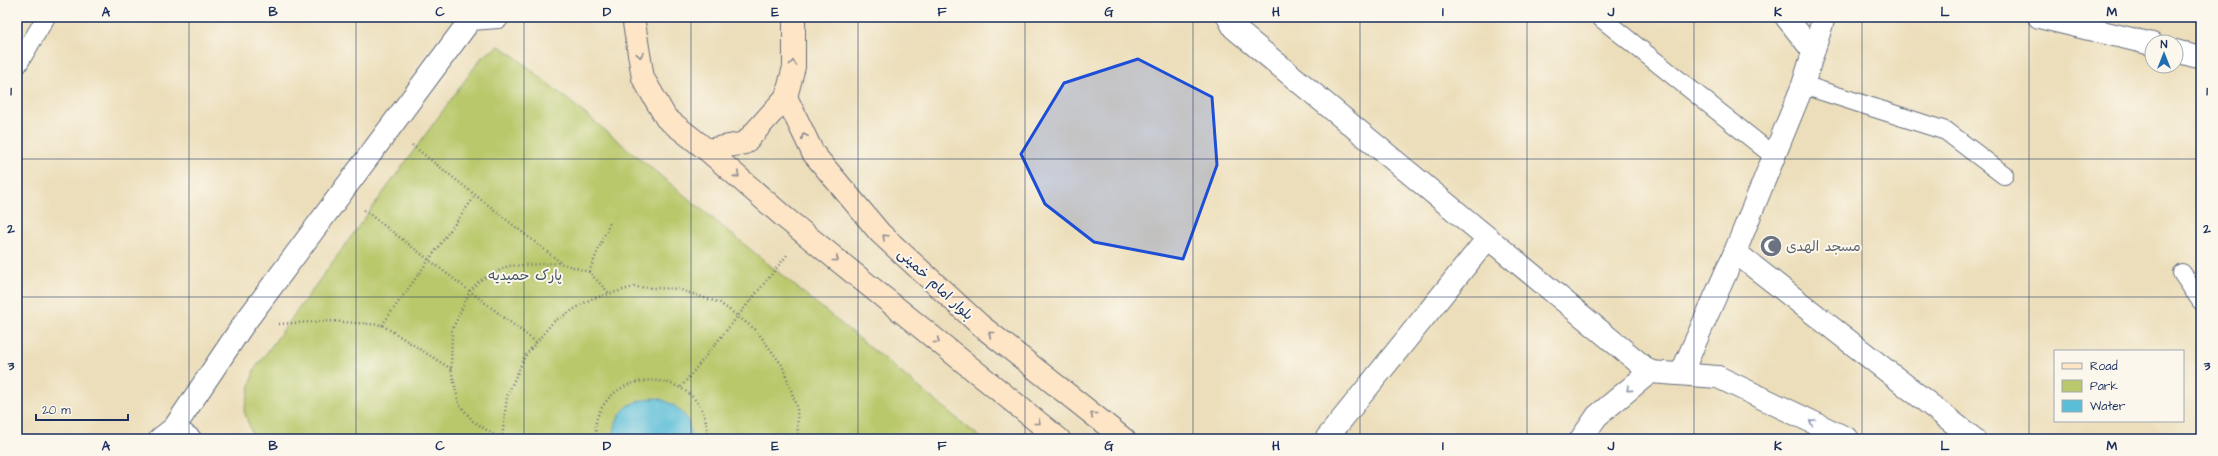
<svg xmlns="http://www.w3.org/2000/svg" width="2218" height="456" font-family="'Architects Daughter','Playpen Sans Arabic',sans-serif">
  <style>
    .green { fill: #b9c86a; stroke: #6a7c64 }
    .water { fill: #5bbed9; stroke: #3b769c }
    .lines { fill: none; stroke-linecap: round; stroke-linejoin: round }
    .lane-casing { stroke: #646c7e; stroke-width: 20 }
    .street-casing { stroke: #646c7e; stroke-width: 24 }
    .secondary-casing { stroke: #646c7e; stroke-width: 24 }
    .path { stroke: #646c7e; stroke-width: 2.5; stroke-dasharray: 1 3; stroke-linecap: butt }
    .lane { stroke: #fff; stroke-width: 18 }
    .street { stroke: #fff; stroke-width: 22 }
    .secondary { stroke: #fde5c5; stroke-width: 22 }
    .oneway { stroke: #8c8a92 }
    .oneway2 { stroke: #8d97ae }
    .marked { fill: #1d4ed8; fill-opacity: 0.2; stroke: #1d4ed8; stroke-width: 3; stroke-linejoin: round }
    .grid { fill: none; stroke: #1b2f5e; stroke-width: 1; stroke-opacity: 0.55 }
    .labels { text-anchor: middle; stroke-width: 4; stroke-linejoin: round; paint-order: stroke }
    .worship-label { font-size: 14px; fill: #5b616d; stroke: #fbf7ec; text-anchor: start }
    .park-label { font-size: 14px; fill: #425561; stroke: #fbf7ec }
    .street-label { font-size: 14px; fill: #1b2f5e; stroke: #fbf7ec }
    .neatline { fill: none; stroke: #1b2f5e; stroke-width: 1.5 }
    .grid-label { font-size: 13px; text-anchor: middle; font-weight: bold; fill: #1b2f5e }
  </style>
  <rect width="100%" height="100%" fill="#fbf7ec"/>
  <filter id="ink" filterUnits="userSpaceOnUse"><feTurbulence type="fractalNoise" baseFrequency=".025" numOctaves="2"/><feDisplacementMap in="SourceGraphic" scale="8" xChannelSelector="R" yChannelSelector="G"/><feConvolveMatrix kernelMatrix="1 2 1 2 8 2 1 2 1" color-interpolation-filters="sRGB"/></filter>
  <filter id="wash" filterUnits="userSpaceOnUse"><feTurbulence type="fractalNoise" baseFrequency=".012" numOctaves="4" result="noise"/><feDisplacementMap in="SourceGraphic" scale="16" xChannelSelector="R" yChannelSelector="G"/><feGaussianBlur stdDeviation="0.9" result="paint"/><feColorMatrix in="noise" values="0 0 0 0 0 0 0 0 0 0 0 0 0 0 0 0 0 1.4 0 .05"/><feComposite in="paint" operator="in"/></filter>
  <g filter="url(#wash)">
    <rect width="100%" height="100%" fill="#ecdeba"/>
    <path class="green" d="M499,46L512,54L982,439H254L244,411L254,370L482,57Z"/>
    <path class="water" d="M657,398C676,404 693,416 690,439H613C616,410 628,400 657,398Z"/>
  </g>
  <g filter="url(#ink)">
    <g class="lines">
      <g class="lane-casing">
        <g id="lane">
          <path d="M1601,18L1774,156"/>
          <path d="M17,66L46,17"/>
          <path d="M1803,85L1946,131L2004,175"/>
          <path d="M2182,273L2201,301"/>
        </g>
      </g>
      <g class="street-casing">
        <g id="street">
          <path d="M1228,17L1234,28L1650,372"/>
          <path d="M1786,17L1813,51"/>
          <path d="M2039,17L2152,44"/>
          <path d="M2176,51L2201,58"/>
          <path d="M1735,252L1974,439"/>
          <path d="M1681,374L1735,252L1803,85L1824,17"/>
          <path d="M174,428L190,439"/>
          <path d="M160,439L174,428L243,325L471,19L498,17"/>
          <path d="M1326,439L1488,238"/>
          <path d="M1581,439L1597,416L1650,372L1718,377L1848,439"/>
        </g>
      </g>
      <g class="secondary-casing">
        <g id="secondary">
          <path d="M633,17L643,78L666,118L707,150L745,143L786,97L794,67V17"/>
          <path d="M786,97L813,153L880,233L980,325L1124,439"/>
          <path d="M707,150L784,217L1059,439"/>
        </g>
      </g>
      <g class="path">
        <path d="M412,145L560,262"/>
        <path d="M364,210L536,342"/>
        <path d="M589,272L610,222"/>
        <path d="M279,324L330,321L382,325L451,369"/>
        <path d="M382,325L475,196"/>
        <path d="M681,387L787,255"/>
        <path d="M500,439L473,421L459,404L451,369L452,330L470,291L479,281L508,266L560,263L589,272L610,294"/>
        <path d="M502,439L507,396L525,356L553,322L591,299L634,287L678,289L720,303L756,330L782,365L797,407L798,439"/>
        <path d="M595,439C596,433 595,424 597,418C619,357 713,375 707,439"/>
      </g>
      <use href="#lane" class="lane"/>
      <use href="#street" class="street"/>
      <use href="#secondary" class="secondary"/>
    </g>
    <defs><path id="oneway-chevron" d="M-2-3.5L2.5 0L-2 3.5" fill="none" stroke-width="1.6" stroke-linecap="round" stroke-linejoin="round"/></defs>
    <g class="oneway">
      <use href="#oneway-chevron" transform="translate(640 55) rotate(81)"/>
      <use href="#oneway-chevron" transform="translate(793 63) rotate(-86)"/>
      <use href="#oneway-chevron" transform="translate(804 136) rotate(-115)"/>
      <use href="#oneway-chevron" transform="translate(737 175) rotate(41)"/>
      <use href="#oneway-chevron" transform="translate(885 237) rotate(-137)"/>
      <use href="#oneway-chevron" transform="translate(836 259) rotate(39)"/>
      <use href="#oneway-chevron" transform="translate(991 334) rotate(-141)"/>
      <use href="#oneway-chevron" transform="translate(937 341) rotate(39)"/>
      <use href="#oneway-chevron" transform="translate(1093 415) rotate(-141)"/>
      <use href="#oneway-chevron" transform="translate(1038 422) rotate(39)"/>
    </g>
    <g class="oneway2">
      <use href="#oneway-chevron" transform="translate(1629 389) rotate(140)"/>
      <use href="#oneway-chevron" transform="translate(1812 422) rotate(-154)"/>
    </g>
  </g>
  <path class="marked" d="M1138,59L1212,97L1217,165L1183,259L1094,242L1045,204L1021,154L1064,83Z"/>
  <path class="grid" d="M189,17V439M356,17V439M524,17V439M691,17V439M858,17V439M1025,17V439M1193,17V439M1360,17V439M1527,17V439M1694,17V439M1862,17V439M2029,17V439M17,159H2201M17,297H2201"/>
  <defs>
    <g id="mosque-disc" transform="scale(1.15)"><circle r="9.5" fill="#6b7280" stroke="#fbf7ec"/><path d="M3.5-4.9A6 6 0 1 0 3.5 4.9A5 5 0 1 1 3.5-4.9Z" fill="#fff"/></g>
  </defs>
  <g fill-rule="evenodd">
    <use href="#mosque-disc" x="1771" y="246"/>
  </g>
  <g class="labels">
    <g class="worship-label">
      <text x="1786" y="251">مسجد الهدی</text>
    </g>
    <g class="park-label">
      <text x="525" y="280">پارک حمیدیه</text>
    </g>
    <g class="street-label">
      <text transform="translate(936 284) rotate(43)" y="5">بلوار امام خمینی</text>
    </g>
  </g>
  <rect width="2218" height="456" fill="none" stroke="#fbf7ec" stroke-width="44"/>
  <rect x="2054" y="350" width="130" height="72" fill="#fbf7ec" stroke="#a1a7b3"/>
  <rect x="2062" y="363" width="20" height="6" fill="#fde5c5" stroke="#a1a7b3"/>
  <text x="2090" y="370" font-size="12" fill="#1b2f5e">Road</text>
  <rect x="2062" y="380" width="20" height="12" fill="#b9c86a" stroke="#a1a7b3"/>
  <text x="2090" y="390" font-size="12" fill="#1b2f5e">Park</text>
  <rect x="2062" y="400" width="20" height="12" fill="#5bbed9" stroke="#a1a7b3"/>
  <text x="2090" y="410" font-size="12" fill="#1b2f5e">Water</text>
  <g transform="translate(2164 54)"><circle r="19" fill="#fbf7ec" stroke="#a1a7b3"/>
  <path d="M0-3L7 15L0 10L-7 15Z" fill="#1f6fb2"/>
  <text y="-6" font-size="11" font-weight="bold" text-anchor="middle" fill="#1b2f5e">N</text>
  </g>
  <path d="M36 414v6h92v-6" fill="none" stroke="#1b2f5e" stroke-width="2"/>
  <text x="42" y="414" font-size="12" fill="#1b2f5e" stroke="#fbf7ec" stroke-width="3" paint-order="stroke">20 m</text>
  <rect x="22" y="22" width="2174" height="412" class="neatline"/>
  <g class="grid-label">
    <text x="106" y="16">A</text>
    <text x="273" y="16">B</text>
    <text x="440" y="16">C</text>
    <text x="607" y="16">D</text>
    <text x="775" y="16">E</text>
    <text x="942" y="16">F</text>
    <text x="1109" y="16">G</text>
    <text x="1276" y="16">H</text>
    <text x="1443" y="16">I</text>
    <text x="1611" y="16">J</text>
    <text x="1778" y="16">K</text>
    <text x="1945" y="16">L</text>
    <text x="2112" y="16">M</text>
    <text x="11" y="95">1</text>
    <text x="2207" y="95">1</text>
    <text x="11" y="233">2</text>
    <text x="2207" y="233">2</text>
    <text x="11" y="370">3</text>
    <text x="2207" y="370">3</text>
    <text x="106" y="450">A</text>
    <text x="273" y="450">B</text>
    <text x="440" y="450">C</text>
    <text x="607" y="450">D</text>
    <text x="775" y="450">E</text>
    <text x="942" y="450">F</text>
    <text x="1109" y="450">G</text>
    <text x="1276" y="450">H</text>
    <text x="1443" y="450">I</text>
    <text x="1611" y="450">J</text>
    <text x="1778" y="450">K</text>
    <text x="1945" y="450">L</text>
    <text x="2112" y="450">M</text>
  </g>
</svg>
